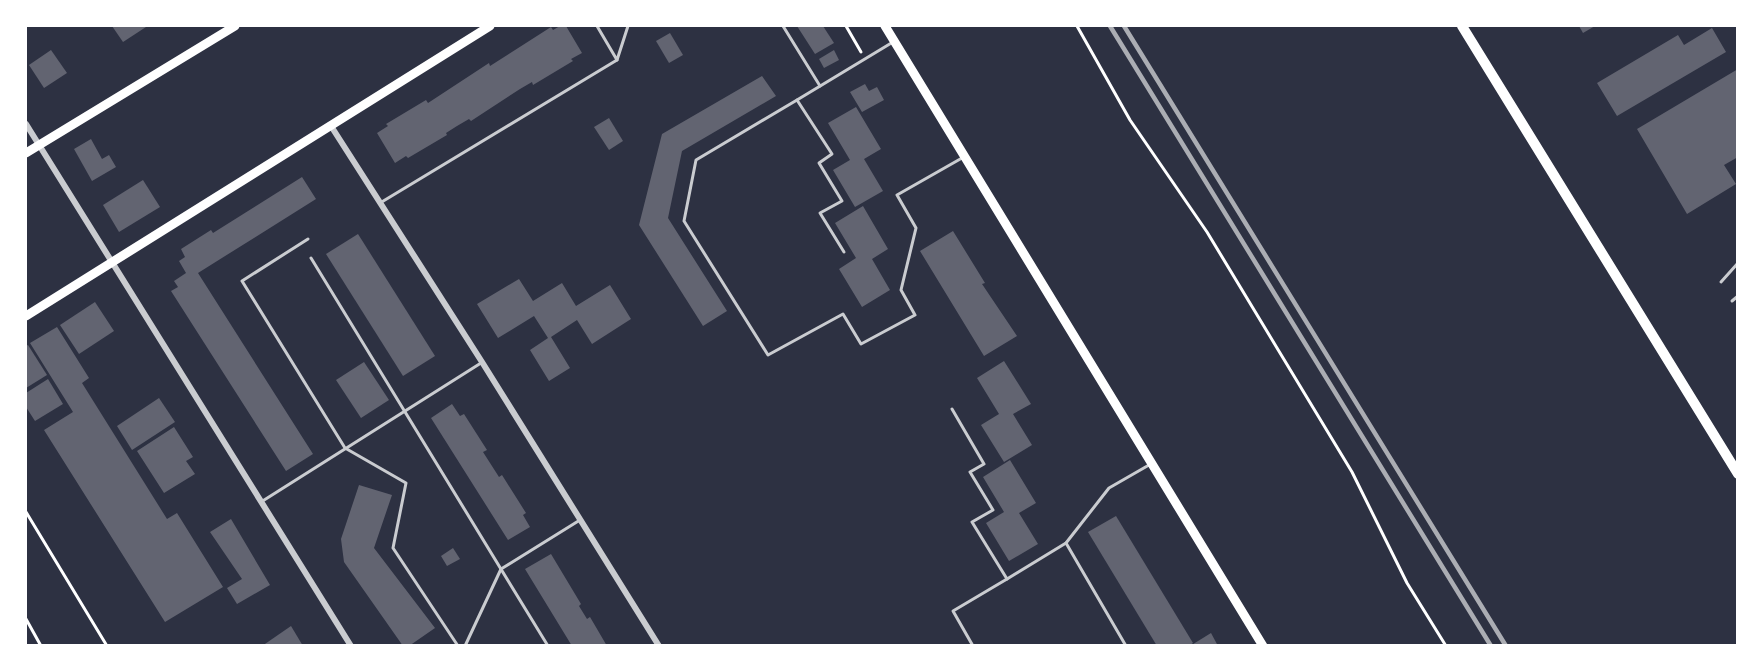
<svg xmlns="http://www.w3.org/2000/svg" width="1763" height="671" font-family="'Fira Sans',sans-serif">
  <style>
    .building { fill: #626471 }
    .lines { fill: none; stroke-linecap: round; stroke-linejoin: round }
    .path { stroke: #fff; stroke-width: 3 }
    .service { stroke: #caccd0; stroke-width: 3 }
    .minor { stroke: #caccd0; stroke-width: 6 }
    .secondary { stroke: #fff; stroke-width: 9 }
    .trunk { stroke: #fff; stroke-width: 10 }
    .rail { stroke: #abadb3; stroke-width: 4.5 }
  </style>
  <rect width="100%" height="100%" fill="#2d3142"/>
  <g class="building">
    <path d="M112,26H145L146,27L123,42Z"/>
    <path d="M560,26H566L582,53L571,59L573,61L533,85L532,82L520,89L471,121L469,119L457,126L446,133L447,135L408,158L406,156L395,163L377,133L388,126L386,124L426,100L428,103L489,63L490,66L551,27L553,30Z"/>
    <path d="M797,26H823L834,43L815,54Z"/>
    <path d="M1579,26H1595L1583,33Z"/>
    <path d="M1712,28L1726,52L1617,116L1597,83L1678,35L1684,45Z"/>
    <path d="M670,33L683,55L669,63L656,41Z"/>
    <path d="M51,50L67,73L44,88L29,65Z"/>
    <path d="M834,50L839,60L824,68L819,59Z"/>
    <path d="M1738,69V157L1724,165L1736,184L1687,214L1637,129Z"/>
    <path d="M762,76L776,96L682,151L668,218L727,311L703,326L639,225L662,134Z"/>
    <path d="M865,84L869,91L877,87L884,100L862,112L850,92Z"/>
    <path d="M856,107L881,149L864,159L883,191L855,207L833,170L850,160L828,123Z"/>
    <path d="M609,118L623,141L609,150L594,127Z"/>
    <path d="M91,139L102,159L109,155L116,167L92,181L74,149Z"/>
    <path d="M302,177L316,199L198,273L313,454L286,471L171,291L178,287L174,281L186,273L179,261L185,257L181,249L211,230L213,233Z"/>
    <path d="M143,180L160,207L119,232L103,205Z"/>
    <path d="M863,206L888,249L872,259L890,290L862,307L839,269L856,258L835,223Z"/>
    <path d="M953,231L985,283L982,284L1017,336L984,356L920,251Z"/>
    <path d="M358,234L435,356L403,376L326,254Z"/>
    <path d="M519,279L533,301L562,283L576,306L610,285L631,319L592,344L577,320L551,337L570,368L549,381L530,350L548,338L534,316L498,338L477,304Z"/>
    <path d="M95,302L114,331L79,354L60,325Z"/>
    <path d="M57,327L89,378L82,383L167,519L177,513L223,587L165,622L44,430L73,412L30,343Z"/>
    <path d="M28,345L47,375L26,388V346Z"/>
    <path d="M1004,361L1031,404L1013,414L1032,445L1004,462L981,425L999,414L977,378Z"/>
    <path d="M364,362L389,400L361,418L336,380Z"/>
    <path d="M48,379L63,404L35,421L26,407V393Z"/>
    <path d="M159,398L175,422L132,450L117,426Z"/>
    <path d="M452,404L460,416L464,414L487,450L483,452L499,477L502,475L526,513L523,515L530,527L508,540L431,418Z"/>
    <path d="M174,427L193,457L186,461L195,474L164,493L137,451Z"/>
    <path d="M1010,460L1036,503L1019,513L1038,544L1009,561L986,523L1004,512L983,477Z"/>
    <path d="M359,485L392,495L374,548L435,628L409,646H403L344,562L341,539Z"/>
    <path d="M1116,516L1193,643L1189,646H1157L1088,532Z"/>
    <path d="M231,519L270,585L237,604L227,588L242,579L210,532Z"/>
    <path d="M453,548L460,559L447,566L441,556Z"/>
    <path d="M551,554L581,604L579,606L587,619L590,617L607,646H572L525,569Z"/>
    <path d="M291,626L303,646H262Z"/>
    <path d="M1211,633L1218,646H1190Z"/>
  </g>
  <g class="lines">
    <g class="path">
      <path d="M846,26L861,52"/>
      <path d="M1077,26L1130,120L1207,232L1352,472L1407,583L1446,646"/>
      <path d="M26,512L107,646"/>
      <path d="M26,619L41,646"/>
    </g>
    <g class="service">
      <path d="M597,26L617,60L628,26"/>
      <path d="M783,26L820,86"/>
      <path d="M797,100L696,160L684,221L768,355L843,314L861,344L915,315L901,290L916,228L897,195L962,158"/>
      <path d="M380,203L617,60"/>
      <path d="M308,239L242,281L345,448L406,483L393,548L458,646"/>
      <path d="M844,252L820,213L842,201L819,163L832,154L797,100L893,42"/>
      <path d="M311,258L548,646"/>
      <path d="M1721,282L1738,263"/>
      <path d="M1732,301L1738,296"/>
      <path d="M952,409L984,464L970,472L993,510L972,522L1007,579L1066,543L1109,488L1149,465"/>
      <path d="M261,502L481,363"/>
      <path d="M1066,543L1126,646"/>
      <path d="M465,646L501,569L580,520"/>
      <path d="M973,646L953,611L1007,579"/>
    </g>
    <g class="minor">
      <path d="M26,124L351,646"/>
      <path d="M331,126L482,362L659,646"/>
    </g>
    <g class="secondary">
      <path d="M885,26L1263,646"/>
      <path d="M26,153L235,26"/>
      <path d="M26,316L490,26"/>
    </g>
    <path class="trunk" d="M1462,26L1738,474"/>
    <g class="rail">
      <path d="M1110,26L1491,646"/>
      <path d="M1124,26L1506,646"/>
    </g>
  </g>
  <rect width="1763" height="671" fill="none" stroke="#ffffff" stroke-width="54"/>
</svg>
